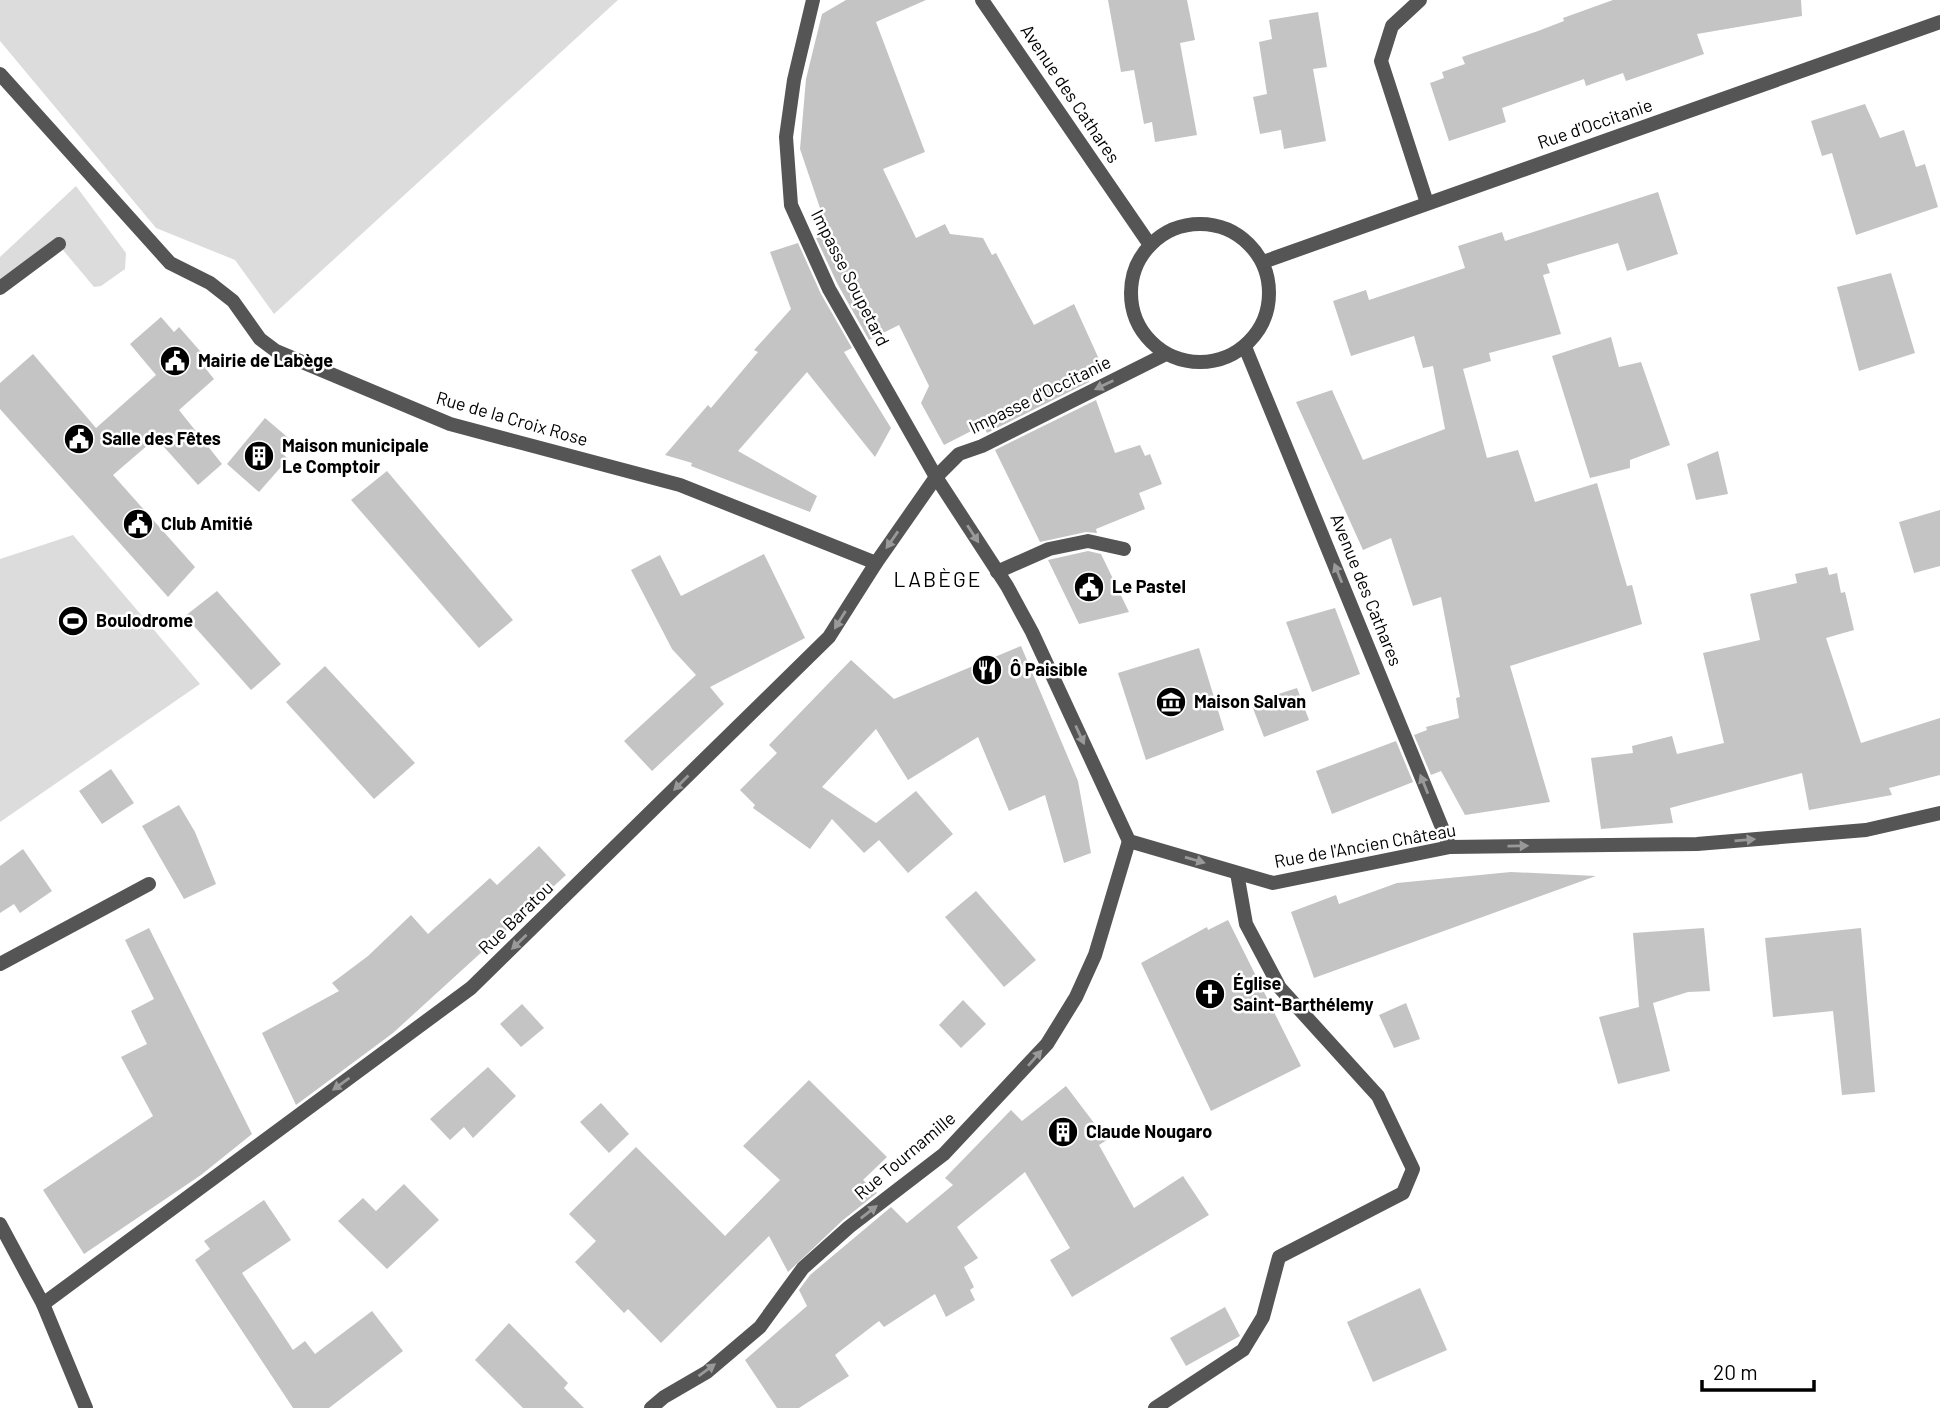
<svg xmlns="http://www.w3.org/2000/svg" width="1940" height="1408" font-family="Barlow,sans-serif">
  <style>
    .green { fill: #dcdcdc }
    .building { fill: #c4c4c4 }
    .lines { fill: none; stroke-linecap: round; stroke-linejoin: round }
    .street { stroke: #555; stroke-width: 14 }
    .oneway { fill: #999 }
    .labels { text-anchor: middle; stroke-width: 5; stroke-linejoin: round; paint-order: stroke }
    .street-label { font-size: 18px; fill: #000; stroke: #fff }
    .poi-label { font-size: 18px; font-weight: bold; fill: #000; stroke: #fff; text-anchor: start }
    .quarter-label { font-size: 21px; letter-spacing: 2px; fill: #000; stroke: #fff }
  </style>
  <rect width="100%" height="100%" fill="#fff"/>
  <g class="green">
    <path d="M0,0H618L274,314L235,260L156,228L0,41Z"/>
    <path d="M76,186L126,253L125,269L101,286L94,287L58,244L0,288V257Z"/>
    <path d="M73,535L200,684L0,822V559Z"/>
  </g>
  <g class="building">
    <path d="M846,0H926L876,22L925,152L883,169L916,238L945,224L950,234L983,238L992,255L996,253L1034,325L1074,304L1103,368L1087,375L1089,382L987,433L983,425L944,445L921,403L929,386L899,325L869,340L838,285L816,238L822,236L815,220L823,217L800,149L806,79L822,14Z"/>
    <path d="M1108,0H1187L1195,40L1180,43L1197,135L1155,142L1152,122L1144,124L1134,70L1121,72Z"/>
    <path d="M1613,0H1801L1802,16L1697,34L1704,54L1626,81L1623,73L1586,86L1584,79L1502,108L1506,122L1449,141L1430,83L1444,78L1442,72L1465,64L1462,57L1538,31L1564,21L1563,18Z"/>
    <path d="M1318,12L1327,67L1313,69L1326,141L1284,149L1281,130L1260,134L1253,97L1267,94L1259,42L1272,39L1269,20Z"/>
    <path d="M1865,104L1880,138L1904,130L1916,167L1925,164L1938,207L1856,235L1832,153L1822,156L1811,121Z"/>
    <path d="M1658,192L1678,254L1627,271L1618,243L1547,264L1550,273L1543,275L1561,334L1489,353L1491,361L1463,369L1487,458L1518,450L1535,502L1597,483L1627,586L1632,585L1642,624L1510,666L1550,802L1465,815L1441,771L1431,775L1414,735L1427,730L1426,727L1459,718L1456,698L1460,697L1441,597L1413,606L1391,538L1363,550L1296,402L1332,390L1363,460L1445,429L1433,366L1423,368L1414,336L1351,356L1333,301L1366,290L1369,300L1465,268L1458,246L1502,232L1505,241Z"/>
    <path d="M798,243L821,294L852,348L844,352L891,428L875,457L807,372L738,451L817,496L810,512L691,466L692,463L665,455L708,405L711,408L758,352L754,350L791,309L770,252Z"/>
    <path d="M1891,273L1915,353L1859,371L1837,287Z"/>
    <path d="M161,317L174,332L179,327L207,359L202,364L214,379L179,410L222,464L198,485L156,438L113,475L195,567L168,597L0,409V383L33,354L96,428L156,375L130,344Z"/>
    <path d="M1611,337L1619,367L1641,362L1670,445L1630,460V468L1590,478L1552,356Z"/>
    <path d="M1096,400L1115,453L1140,445L1145,456L1150,454L1162,484L1139,493L1145,509L1096,529L1097,533L1086,532L1040,542L995,450Z"/>
    <path d="M265,418L292,441L282,453L288,459L259,492L227,464Z"/>
    <path d="M1718,451L1728,494L1696,500L1687,464Z"/>
    <path d="M387,471L513,620L479,648L351,500Z"/>
    <path d="M1940,510V566L1914,573L1899,522Z"/>
    <path d="M1088,551L1101,554L1129,612L1079,624L1048,560Z"/>
    <path d="M764,554L805,638L710,687L724,704L652,771L624,741L696,675L672,649L631,570L660,555L681,596Z"/>
    <path d="M1827,567L1829,575L1837,573L1841,593L1845,592L1854,630L1826,638L1861,743L1940,718V775L1889,788L1892,795L1809,810L1802,773L1670,808L1673,823L1601,829L1591,758L1633,753L1632,746L1672,736L1677,754L1724,743L1703,653L1760,640L1750,594L1797,583L1795,574Z"/>
    <path d="M217,591L281,664L251,690L185,616Z"/>
    <path d="M1335,608L1360,674L1312,692L1286,622Z"/>
    <path d="M1021,646L1078,781L1091,853L1064,863L1045,795L1009,811L978,737L908,780L876,729L822,787L876,823L916,791L953,834L908,873L879,840L864,853L832,819L810,849L753,808L755,805L740,790L777,753L769,745L851,660L894,699Z"/>
    <path d="M1199,648L1224,730L1146,760L1118,673Z"/>
    <path d="M325,666L415,763L374,799L286,702Z"/>
    <path d="M1297,688L1309,720L1264,737L1251,703Z"/>
    <path d="M1396,741L1413,782L1332,814L1316,771Z"/>
    <path d="M111,769L134,803L102,824L79,791Z"/>
    <path d="M179,805L195,832L216,884L184,899L142,826Z"/>
    <path d="M539,846L566,875L393,1033L296,1105L262,1033L339,991L332,983L368,956L411,915L428,934L490,878L497,885Z"/>
    <path d="M23,849L52,891L20,913L14,904L0,913V866Z"/>
    <path d="M1511,872L1596,876L1314,978L1291,912L1336,895L1339,904L1397,883Z"/>
    <path d="M976,891L1036,960L1004,987L945,917Z"/>
    <path d="M1228,920L1301,1066L1211,1111L1141,963L1207,927L1208,930Z"/>
    <path d="M149,928L252,1134L201,1175L84,1254L43,1190L153,1116L121,1057L147,1044L131,1011L154,999L125,940Z"/>
    <path d="M1704,928L1710,991L1688,992L1653,1003L1670,1071L1618,1084L1599,1017L1639,1007L1633,933Z"/>
    <path d="M1861,928L1875,1092L1842,1095L1833,1011L1773,1017L1765,938Z"/>
    <path d="M963,1000L986,1024L961,1048L939,1025Z"/>
    <path d="M1406,1003L1420,1039L1394,1048L1379,1015Z"/>
    <path d="M522,1004L544,1028L521,1047L500,1024Z"/>
    <path d="M488,1067L516,1096L473,1138L464,1127L450,1140L430,1119Z"/>
    <path d="M809,1080L887,1157L863,1180L877,1193L843,1220L788,1272L769,1236L661,1343L628,1309L624,1313L575,1262L596,1241L569,1214L636,1147L725,1236L780,1180L743,1146Z"/>
    <path d="M1066,1086L1107,1140L1099,1145L1134,1208L1183,1176L1209,1215L1072,1297L1050,1260L1070,1248L1025,1172L957,1227L978,1258L964,1267L974,1287L970,1290L975,1300L946,1317L935,1294L884,1327L879,1321L835,1355L849,1376L799,1408H777L745,1360L807,1306L799,1290L810,1275L891,1207L907,1223L953,1185L945,1178L1011,1110L1022,1121Z"/>
    <path d="M601,1103L629,1134L609,1153L580,1122Z"/>
    <path d="M404,1184L439,1220L387,1269L338,1221L363,1198L376,1211Z"/>
    <path d="M264,1200L291,1240L242,1273L293,1350L305,1341L315,1354L372,1311L403,1351L329,1408H293L195,1260L210,1249L204,1241Z"/>
    <path d="M1420,1288L1447,1350L1373,1382L1347,1322Z"/>
    <path d="M1225,1307L1240,1336L1186,1366L1170,1338Z"/>
    <path d="M509,1323L568,1383L564,1388L584,1408H523L475,1360Z"/>
  </g>
  <g class="lines">
    <g class="street">
      <path d="M813,0L794,80L786,137L791,205L829,289L936,477L1007,586L1032,632L1129,841L1273,883L1450,847L1697,844L1866,830L1940,813"/>
      <path d="M982,0L1150,245"/>
      <path d="M1420,0L1392,26L1381,61L1427,203"/>
      <path d="M0,74L170,263L210,283L233,301L260,339L276,351L450,424L680,485L876,563"/>
      <circle cx="1200" cy="293" r="69"/>
      <path d="M1263,262L1940,22"/>
      <path d="M0,288L59,244"/>
      <path d="M1245,347L1450,847"/>
      <path d="M997,572L1049,549L1088,541L1124,549"/>
      <path d="M0,964L149,884"/>
      <path d="M0,1224L43,1304L86,1408"/>
      <path d="M43,1304L471,988L829,637L876,563L936,477L959,454L982,446L1166,354"/>
      <path d="M651,1408L664,1397L707,1372L760,1327L803,1268L849,1227L944,1154L1047,1044L1076,997L1095,955L1129,841"/>
      <path d="M1155,1408L1243,1350L1263,1317L1279,1257L1403,1193L1413,1169L1378,1096L1280,988L1246,924L1237,873"/>
    </g>
  </g>
  <defs><path id="oneway-solid" d="M-6-.8H1V-3.2L6.5 0L1 3.2V.8H-6Z" transform="scale(1.75)"/></defs>
  <g class="oneway">
    <use href="#oneway-solid" transform="translate(1104 385) rotate(154)"/>
    <use href="#oneway-solid" transform="translate(973 534) rotate(57)"/>
    <use href="#oneway-solid" transform="translate(892 540) rotate(125)"/>
    <use href="#oneway-solid" transform="translate(1338 573) rotate(-112)"/>
    <use href="#oneway-solid" transform="translate(840 620) rotate(122)"/>
    <use href="#oneway-solid" transform="translate(1080 735) rotate(65)"/>
    <use href="#oneway-solid" transform="translate(681 783) rotate(135)"/>
    <use href="#oneway-solid" transform="translate(1424 784) rotate(-112)"/>
    <use href="#oneway-solid" transform="translate(1745 840) rotate(-5)"/>
    <use href="#oneway-solid" transform="translate(1518 846) rotate(-1)"/>
    <use href="#oneway-solid" transform="translate(1195 860) rotate(16)"/>
    <use href="#oneway-solid" transform="translate(519 942) rotate(136)"/>
    <use href="#oneway-solid" transform="translate(1035 1058) rotate(-49)"/>
    <use href="#oneway-solid" transform="translate(341 1084) rotate(144)"/>
    <use href="#oneway-solid" transform="translate(869 1212) rotate(-38)"/>
    <use href="#oneway-solid" transform="translate(707 1370) rotate(-36)"/>
  </g>
  <defs>
    <g id="civic-disc" transform="scale(1.575)"><circle r="9.5" fill="#000" stroke="#fff"/><path d="M-.6-6.5H3V-4.5H.6V-3L4-1V1h2V6H-6V1h2V-1L-.6-3ZM-1.2 2.5V6h2.4V2.5Z" fill="#fff"/></g>
    <g id="building-disc" transform="scale(1.575)"><circle r="9.5" fill="#000" stroke="#fff"/><path d="M-4-6H4V6H1V3H-1V6H-4ZM-2.5-4.3h1.7v1.8h-1.7ZM.8-4.3h1.7v1.8H.8ZM-2.5-1h1.7V.8h-1.7ZM.8-1h1.7V.8H.8Z" fill="#fff"/></g>
    <g id="stadium-disc" transform="scale(1.575)"><circle r="9.5" fill="#000" stroke="#fff"/><path d="M0-5a6.5 5 0 1 0 0 10a6.5 5 0 1 0 0-10ZM-3.5-1.8h7v3.6h-7Z" fill="#fff"/></g>
    <g id="restaurant-disc" transform="scale(1.575)"><circle r="9.5" fill="#000" stroke="#fff"/><path d="M-5-6h1v4h1v-4h1v4h1v-4h1v5L-1.5 .5V6h-2V.5L-5-1ZM5-6V6H3V1.5H1.5Q1.5-4 5-6Z" fill="#fff"/></g>
    <g id="museum-disc" transform="scale(1.575)"><circle r="9.5" fill="#000" stroke="#fff"/><path d="M0-6L6-3V-2H-6V-3ZM-5-1h2V3h-2ZM-1-1h2V3h-2ZM3-1h2V3H3ZM-6 4H6V6H-6Z" fill="#fff"/></g>
    <g id="church-disc" transform="scale(1.575)"><circle r="9.5" fill="#000" stroke="#fff"/><path d="M-1.2-6h2.4v3.5h3.3v2.4h-3.3V6h-2.4V-.1h-3.3v-2.4h3.3Z" fill="#fff"/></g>
  </defs>
  <g fill-rule="evenodd">
    <use href="#civic-disc" x="175" y="361"/>
    <use href="#civic-disc" x="79" y="439"/>
    <use href="#building-disc" x="259" y="456"/>
    <use href="#civic-disc" x="138" y="524"/>
    <use href="#civic-disc" x="1089" y="587"/>
    <use href="#stadium-disc" x="73" y="621"/>
    <use href="#restaurant-disc" x="987" y="670"/>
    <use href="#museum-disc" x="1171" y="702"/>
    <use href="#church-disc" x="1210" y="994"/>
    <use href="#building-disc" x="1063" y="1132"/>
  </g>
  <g class="labels">
    <g class="street-label">
      <text transform="translate(1070 94) rotate(56)" y="6">Avenue des Cathares</text>
      <text transform="translate(1595 124) rotate(-19)" y="6">Rue d'Occitanie</text>
      <text transform="translate(850 278) rotate(63)" y="6">Impasse Soupetard</text>
      <text transform="translate(1040 395) rotate(-26)" y="6">Impasse d'Occitanie</text>
      <text transform="translate(512 419) rotate(16)" y="6">Rue de la Croix Rose</text>
      <text transform="translate(1366 590) rotate(68)" y="6">Avenue des Cathares</text>
      <text transform="translate(1365 846) rotate(-10)" y="6">Rue de l'Ancien Château</text>
      <text transform="translate(516 918) rotate(-44)" y="6">Rue Baratou</text>
      <text transform="translate(905 1156) rotate(-40)" y="6">Rue Tournamille</text>
    </g>
    <g class="poi-label">
      <text x="198" y="367">Mairie de Labège</text>
      <text x="102" y="445">Salle des Fêtes</text>
      <text x="282" y="452">Maison municipale<tspan x="282" dy="21">Le Comptoir</tspan></text>
      <text x="161" y="530">Club Amitié</text>
      <text x="1112" y="593">Le Pastel</text>
      <text x="96" y="627">Boulodrome</text>
      <text x="1010" y="676">Ô Paisible</text>
      <text x="1194" y="708">Maison Salvan</text>
      <text x="1233" y="990">Église<tspan x="1233" dy="21">Saint-Barthélemy</tspan></text>
      <text x="1086" y="1138">Claude Nougaro</text>
    </g>
    <g class="quarter-label">
      <text x="938" y="587">LABÈGE</text>
    </g>
  </g>
  <path d="M1702 1380v10h112v-10" fill="none" stroke="#000000" stroke-width="3.5"/>
  <text x="1713" y="1380" font-size="21" fill="#000000" stroke="#ffffff" stroke-width="5" paint-order="stroke">20 m</text>
</svg>
